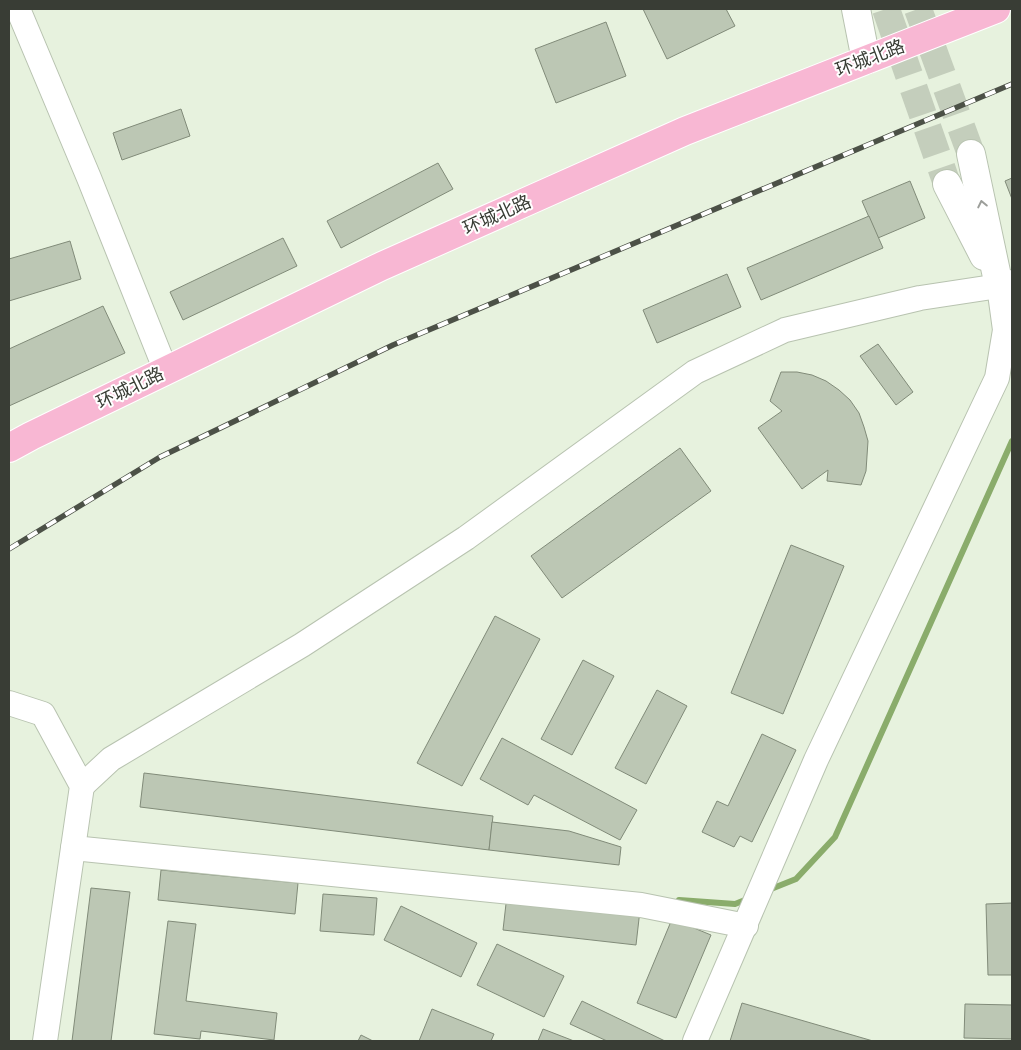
<svg xmlns="http://www.w3.org/2000/svg" width="1021" height="1050" font-family="'Nunito Sans','Noto Sans SC',sans-serif">
  <style>
    .lines { fill: none; stroke-linecap: round; stroke-linejoin: round }
    .stream { stroke: #8aac6b; stroke-width: 6 }
    .building { fill: #bcc7b4; stroke: #818b79 }
    .secondary-tunnel { stroke: #c4cebc; stroke-width: 28; stroke-dasharray: 28 14; stroke-linecap: butt }
    .street-casing { stroke: #b8c3b0; stroke-width: 26 }
    .secondary-casing { stroke: #b8c3b0; stroke-width: 30 }
    .primary-casing { stroke: #fff; stroke-width: 30 }
    .street { stroke: #fff; stroke-width: 24 }
    .secondary { stroke: #fff; stroke-width: 28 }
    .primary { stroke: #f8b7d3; stroke-width: 28 }
    .rail-casing { stroke: #4c5147; stroke-width: 5.5 }
    .rail { stroke: #fff; stroke-width: 4; stroke-dasharray: 11; stroke-linecap: butt }
    .oneway { stroke: #9c9e9a }
    .labels { text-anchor: middle; stroke-width: 4; stroke-linejoin: round; paint-order: stroke }
    .street-label { font-size: 18px; fill: #393d35; stroke: #fff }
  </style>
  <rect width="100%" height="100%" fill="#e7f2de"/>
  <g class="lines">
    <g class="stream">
      <path d="M766,891L796,879L835,837L1012,441"/>
      <path d="M679,900L735,904L750,898"/>
    </g>
  </g>
  <g class="building">
    <path d="M643,9H726L735,26L667,59Z"/>
    <path d="M606,22L626,76L556,103L535,49Z"/>
    <path d="M181,109L190,136L122,160L113,133Z"/>
    <path d="M438,163L453,189L341,248L327,221Z"/>
    <path d="M1012,178V199L1005,181Z"/>
    <path d="M910,181L925,218L878,238L862,201Z"/>
    <path d="M869,216L883,248L761,300L747,268Z"/>
    <path d="M283,238L297,266L183,320L170,292Z"/>
    <path d="M70,241L81,279L9,301V259Z"/>
    <path d="M727,274L741,307L657,343L643,310Z"/>
    <path d="M103,306L125,353L9,406V349Z"/>
    <path d="M878,344L913,392L896,405L860,356Z"/>
    <path d="M781,372H797L812,375L826,381L839,390L850,400L859,413L864,427L868,441L866,471L861,485L827,481L828,470L802,489L758,428L782,411L770,401Z"/>
    <path d="M680,448L711,491L562,598L531,556Z"/>
    <path d="M791,545L844,566L783,714L731,693Z"/>
    <path d="M495,616L540,639L462,786L417,763Z"/>
    <path d="M583,660L614,676L572,755L541,739Z"/>
    <path d="M657,690L687,706L646,784L615,768Z"/>
    <path d="M762,734L796,750L752,842L740,836L734,847L702,832L717,801L728,806Z"/>
    <path d="M502,738L637,810L620,840L534,795L528,805L480,779Z"/>
    <path d="M144,773L493,816L489,850L140,807Z"/>
    <path d="M492,822L569,831L621,847L619,865L489,850Z"/>
    <path d="M161,870L298,883L295,914L158,900Z"/>
    <path d="M91,888L130,892L111,1041H72Z"/>
    <path d="M323,894L377,898L374,935L320,931Z"/>
    <path d="M507,895L640,910L636,945L503,930Z"/>
    <path d="M1012,903V975H988L986,904Z"/>
    <path d="M401,906L477,943L461,977L384,940Z"/>
    <path d="M672,919L711,935L676,1018L637,1003Z"/>
    <path d="M168,921L196,924L186,1001L277,1013L274,1040L201,1031L200,1039L154,1034Z"/>
    <path d="M497,944L564,976L544,1017L477,985Z"/>
    <path d="M582,1001L665,1041H607L570,1024Z"/>
    <path d="M742,1003L873,1041H730Z"/>
    <path d="M965,1004L1012,1005V1039L964,1038Z"/>
    <path d="M432,1009L494,1034L491,1041H419Z"/>
    <path d="M543,1029L574,1041H538Z"/>
    <path d="M361,1035L373,1041H358Z"/>
  </g>
  <g class="lines">
    <g class="secondary-tunnel">
      <path d="M886,9L947,184"/>
      <path d="M918,9L971,154"/>
    </g>
    <g class="street-casing">
      <g id="street">
        <path d="M18,9L89,178L166,371"/>
        <path d="M9,703L43,714L82,786L45,1041"/>
        <path d="M82,786L111,759L302,645L466,538L695,372L785,330L920,298L999,286L1012,282"/>
        <path d="M73,848L641,905L746,926"/>
        <path d="M695,1041L816,760L997,378L1005,330L999,286"/>
      </g>
    </g>
    <g class="secondary-casing">
      <g id="secondary">
        <path d="M856,9L866,60"/>
        <path d="M971,154L999,286"/>
        <path d="M947,184L984,256"/>
      </g>
    </g>
    <g class="primary-casing">
      <path id="primary" d="M9,448L31,436L382,266L685,131L996,9"/>
    </g>
    <use href="#street" class="street"/>
    <use href="#secondary" class="secondary"/>
    <use href="#primary" class="primary"/>
    <g class="rail-casing">
      <path id="rail" d="M9,549L160,457L393,345L1012,84"/>
    </g>
    <use href="#rail" class="rail"/>
  </g>
  <defs><path id="oneway-chevron" d="M-2-3.5L2.5 0L-2 3.5" fill="none" stroke-width="1.6" stroke-linecap="round" stroke-linejoin="round" transform="scale(1.25)"/></defs>
  <use class="oneway" href="#oneway-chevron" transform="translate(982 204) rotate(-102)"/>
  <g class="labels">
    <g class="street-label">
      <text transform="translate(870 58) rotate(-21)" y="6">环城北路</text>
      <text transform="translate(497 215) rotate(-24)" y="6">环城北路</text>
      <text transform="translate(130 388) rotate(-26)" y="6">环城北路</text>
    </g>
  </g>
  <rect width="1021" height="1050" fill="none" stroke="#393d35" stroke-width="20"/>
</svg>
